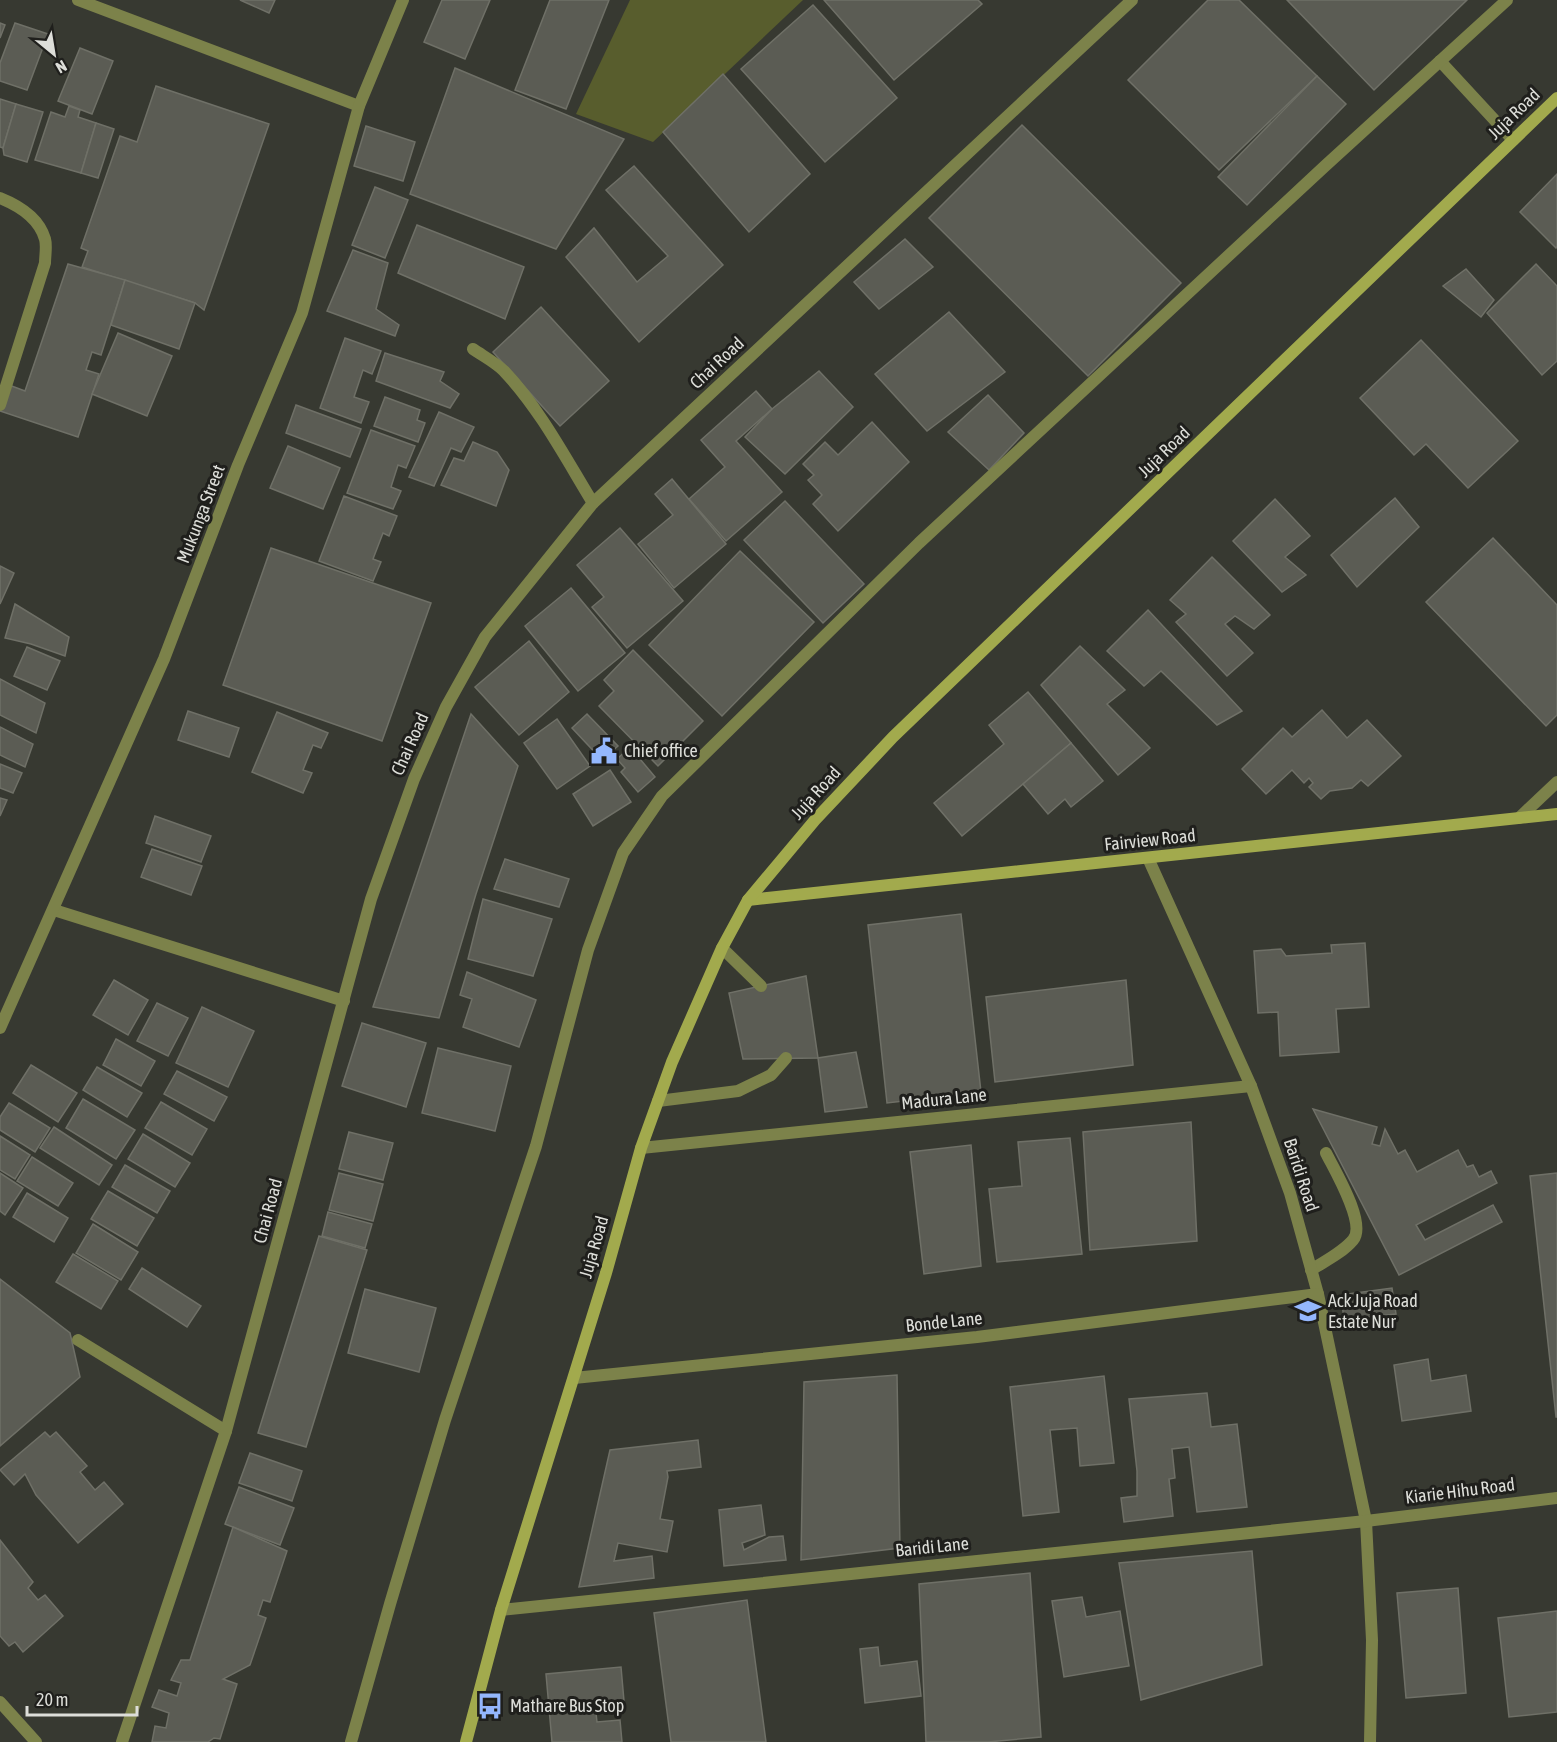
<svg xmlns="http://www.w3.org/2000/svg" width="1557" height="1742" font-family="'Asap Condensed',sans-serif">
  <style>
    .green { fill: #585d2d }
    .building { fill: #5b5c54; stroke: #6f7067; stroke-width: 1.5 }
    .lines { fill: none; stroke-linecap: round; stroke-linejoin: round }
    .lane { stroke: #7c824a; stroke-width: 12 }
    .street { stroke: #7c824a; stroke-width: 12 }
    .secondary { stroke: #a2aa4d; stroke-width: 12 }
    .labels { text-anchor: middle; stroke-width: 6; stroke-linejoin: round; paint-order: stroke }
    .street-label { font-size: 18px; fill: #ddded9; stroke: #1f1f1c }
    .poi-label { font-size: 18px; fill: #ddded9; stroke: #1f1f1c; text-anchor: start }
  </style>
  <rect width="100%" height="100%" fill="#373931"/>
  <path class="green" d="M630,0H803L653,142L576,114Z"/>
  <g class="building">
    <path d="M240,0H275L269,13Z"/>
    <path d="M442,0H490L465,59L424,42Z"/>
    <path d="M550,0H609L566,109L515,90Z"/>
    <path d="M824,0H978L982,4L894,80Z"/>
    <path d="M1208,0H1239L1317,76L1219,170L1128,80Z"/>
    <path d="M1287,0H1467L1374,90Z"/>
    <path d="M813,5L897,98L825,162L741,69Z"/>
    <path d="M0,23L5,25L0,38Z"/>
    <path d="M15,23L48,34L27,90L0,81V63Z"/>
    <path d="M80,48L113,61L92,114L58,101Z"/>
    <path d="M455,68L624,139L556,249L410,194Z"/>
    <path d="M723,74L810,174L749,232L663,132Z"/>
    <path d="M1317,76L1346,104L1247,205L1218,177Z"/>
    <path d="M156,86L269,124L204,310L195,303L82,267L88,251L81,248L120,136L137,142Z"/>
    <path d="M0,99L16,104L3,148L0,147Z"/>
    <path d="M16,104L43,112L27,162L4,155L3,148Z"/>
    <path d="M69,106L80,110L78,117L96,123L81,173L35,160L51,112L65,117Z"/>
    <path d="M96,123L114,129L98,178L81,173Z"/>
    <path d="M1022,125L1181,283L1088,376L929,218Z"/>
    <path d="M366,126L415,142L403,181L354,166Z"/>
    <path d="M634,166L723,265L639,342L566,257L594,228L637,282L668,256L606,190Z"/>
    <path d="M1557,174V246L1556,248L1520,212Z"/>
    <path d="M375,187L408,200L385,258L352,245Z"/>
    <path d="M417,225L524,267L505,319L398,273Z"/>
    <path d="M905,239L933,267L879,309L854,282Z"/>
    <path d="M353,250L388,263L376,309L399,325L395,336L327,311Z"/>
    <path d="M68,264L125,280L101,355L92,352L86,370L99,374L78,437L0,411L9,385L25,391Z"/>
    <path d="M1536,264L1557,286V361L1542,375L1487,313Z"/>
    <path d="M1466,269L1494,300L1481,317L1443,286Z"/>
    <path d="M125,280L195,303L179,349L111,325Z"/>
    <path d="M541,307L609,381L560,426L493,352Z"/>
    <path d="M949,312L1005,372L927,431L875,374Z"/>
    <path d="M118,333L172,356L147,416L92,394Z"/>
    <path d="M345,338L381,351L372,374L363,370L354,397L369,402L361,423L320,408Z"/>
    <path d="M1421,340L1518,441L1468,488L1426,444L1414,455L1360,398Z"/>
    <path d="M385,353L444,372L440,381L459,394L450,408L376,381Z"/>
    <path d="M819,371L853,407L785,474L745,437L772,409Z"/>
    <path d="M756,391L772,409L736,441L782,492L726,541L689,499L725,467L701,440Z"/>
    <path d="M988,395L1024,433L989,470L948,432Z"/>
    <path d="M385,397L420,410L417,420L425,423L418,442L374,426Z"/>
    <path d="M296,405L361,429L350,457L286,433Z"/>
    <path d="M439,412L474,427L461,452L451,448L434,486L409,477Z"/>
    <path d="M872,422L909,462L838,531L813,504L822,495L808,480L814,475L803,464L825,442L838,455Z"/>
    <path d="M371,430L415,446L406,468L398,465L391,487L401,491L393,509L347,493Z"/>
    <path d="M473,442L497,452L509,470L496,506L441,485L454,458L464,461Z"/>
    <path d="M288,446L340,468L323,509L270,488Z"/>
    <path d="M672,479L726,544L674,588L638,544L673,515L655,494Z"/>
    <path d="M344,496L397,516L389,536L383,533L373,559L381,562L373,581L319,561Z"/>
    <path d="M1395,498L1419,527L1357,587L1331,555Z"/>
    <path d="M1275,499L1310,536L1285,557L1306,575L1282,592L1233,541Z"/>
    <path d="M785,501L864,584L823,623L744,540Z"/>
    <path d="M620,528L683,601L627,648L592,607L604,597L577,565Z"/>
    <path d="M1493,538L1557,605V715L1546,726L1426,602Z"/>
    <path d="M271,548L431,603L382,741L223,685Z"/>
    <path d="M740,551L814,622L722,716L649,645Z"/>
    <path d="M1212,557L1270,615L1254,629L1235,616L1225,624L1253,653L1227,676L1176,622L1186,614L1170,600Z"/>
    <path d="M0,566L14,573L0,604Z"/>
    <path d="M571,588L625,653L578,691L525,626Z"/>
    <path d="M15,604L69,637L65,656L31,644L5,638Z"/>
    <path d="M1148,610L1242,711L1217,725L1161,671L1144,686L1107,651Z"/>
    <path d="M529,641L569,692L519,735L475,687Z"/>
    <path d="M1080,646L1125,690L1107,704L1150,748L1118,775L1041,685Z"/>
    <path d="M27,647L60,661L47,690L14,676Z"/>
    <path d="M633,650L703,721L658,766L599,706L614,691L604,680Z"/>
    <path d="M0,679L45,703L36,733L0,715Z"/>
    <path d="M1028,692L1071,743L962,836L934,803L1004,744L989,725Z"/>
    <path d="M1322,710L1347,738L1367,720L1401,756L1368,786L1361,780L1352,788L1330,791L1321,799L1309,787L1313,783L1309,778L1304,783L1292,770L1266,794L1242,769L1283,728L1292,737Z"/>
    <path d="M188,711L239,728L229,757L178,740Z"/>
    <path d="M277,712L328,733L321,748L313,745L303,770L312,773L303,793L252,772Z"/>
    <path d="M471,714L518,766L476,894L439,1018L373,1007Z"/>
    <path d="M587,714L618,746L602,760L572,728Z"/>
    <path d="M557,719L590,766L557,789L524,743Z"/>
    <path d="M0,727L33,744L25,767L0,755Z"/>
    <path d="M1071,743L1103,781L1071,807L1065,799L1048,814L1023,784Z"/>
    <path d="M630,747L655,777L638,792L621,772L625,768L617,759Z"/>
    <path d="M0,764L22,773L13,793L0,788Z"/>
    <path d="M610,770L631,802L593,826L573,794Z"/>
    <path d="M0,798L7,800L0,816Z"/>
    <path d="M155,816L211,836L201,862L146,843Z"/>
    <path d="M152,849L202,866L191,895L141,877Z"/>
    <path d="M505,859L569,879L559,907L494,889Z"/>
    <path d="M483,899L552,919L533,976L468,959Z"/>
    <path d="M961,914L981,1092L887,1103L868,925Z"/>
    <path d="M1365,943L1369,1007L1336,1009L1339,1052L1280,1056L1278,1012L1258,1013L1254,951L1281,949L1286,956L1332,953L1331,945Z"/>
    <path d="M467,972L536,1000L519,1047L463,1027L472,999L460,995Z"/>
    <path d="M806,976L818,1058L743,1059L729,993Z"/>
    <path d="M114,980L148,1000L128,1035L93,1015Z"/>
    <path d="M1126,980L1133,1065L995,1082L986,997Z"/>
    <path d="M157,1003L188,1018L168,1056L137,1041Z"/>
    <path d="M202,1007L254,1031L228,1087L176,1063Z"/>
    <path d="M362,1023L426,1043L406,1107L342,1086Z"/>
    <path d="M116,1039L155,1061L141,1086L103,1065Z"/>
    <path d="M438,1048L511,1066L495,1131L422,1113Z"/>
    <path d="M856,1052L867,1107L825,1112L818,1058Z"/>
    <path d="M31,1065L77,1093L58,1122L13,1093Z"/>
    <path d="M97,1067L142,1093L127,1117L83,1090Z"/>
    <path d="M177,1071L227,1097L214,1121L164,1094Z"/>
    <path d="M83,1099L135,1130L116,1159L66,1128Z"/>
    <path d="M161,1102L207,1129L192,1155L145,1128Z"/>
    <path d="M9,1103L50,1128L35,1152L0,1130V1117Z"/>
    <path d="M1313,1109L1377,1127L1372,1144L1380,1146L1385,1129L1398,1154L1405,1150L1417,1172L1458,1150L1467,1167L1473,1165L1479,1177L1491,1171L1497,1183L1416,1225L1425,1240L1493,1205L1502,1222L1399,1275Z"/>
    <path d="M1191,1122L1197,1241L1090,1250L1083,1132Z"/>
    <path d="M54,1127L112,1165L99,1185L40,1148Z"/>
    <path d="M349,1132L393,1143L383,1180L339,1169Z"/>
    <path d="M143,1134L190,1163L175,1187L128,1159Z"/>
    <path d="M0,1136L30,1155L15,1179L0,1170Z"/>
    <path d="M1070,1138L1082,1254L997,1262L989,1189L1022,1186L1018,1142Z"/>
    <path d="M971,1145L981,1266L924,1274L910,1152Z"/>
    <path d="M32,1157L73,1183L58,1206L17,1181Z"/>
    <path d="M125,1165L170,1191L157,1213L112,1187Z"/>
    <path d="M0,1173L23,1188L5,1215L0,1211Z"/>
    <path d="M339,1173L383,1184L373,1221L329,1210Z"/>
    <path d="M1557,1173V1417H1556L1530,1176Z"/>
    <path d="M108,1191L154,1218L137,1246L91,1219Z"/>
    <path d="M27,1193L68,1218L54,1242L13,1217Z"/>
    <path d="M328,1212L372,1224L365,1248L322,1236Z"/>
    <path d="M93,1224L138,1252L121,1280L76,1253Z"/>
    <path d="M319,1236L367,1250L306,1447L258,1433Z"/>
    <path d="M73,1254L118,1281L101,1309L56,1282Z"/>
    <path d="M142,1268L201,1306L187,1327L129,1289Z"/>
    <path d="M0,1279L70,1333L80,1377L0,1446Z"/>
    <path d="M1392,1288L1396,1314L1344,1320L1341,1295Z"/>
    <path d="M365,1289L436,1308L419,1372L348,1353Z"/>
    <path d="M1428,1359L1431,1381L1466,1375L1471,1411L1402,1421L1394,1365Z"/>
    <path d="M897,1375L900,1548L801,1560L804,1382Z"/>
    <path d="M1104,1376L1114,1463L1080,1466L1077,1428L1050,1430L1059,1512L1023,1516L1010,1387Z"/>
    <path d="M1207,1393L1211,1427L1237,1424L1247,1507L1197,1512L1189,1447L1172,1449L1175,1478L1169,1479L1173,1516L1124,1522L1121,1498L1137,1496V1471L1129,1399Z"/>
    <path d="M45,1432L50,1437L56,1432L87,1466L80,1472L95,1490L104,1482L123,1504L78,1543L36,1495L25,1474L14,1485L0,1470Z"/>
    <path d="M698,1440L701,1467L667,1471L668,1477L660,1519L673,1521L667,1552L618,1543L614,1561L652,1556L654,1578L579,1587L610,1450Z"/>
    <path d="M250,1453L302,1471L292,1501L239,1483Z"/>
    <path d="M239,1487L294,1508L280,1545L225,1524Z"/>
    <path d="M761,1505L765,1535L742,1543L744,1550L769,1537L783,1536L786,1560L724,1566L719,1510Z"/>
    <path d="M233,1527L287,1551L270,1602L263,1600L258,1615L266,1618L250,1665L223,1679L237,1684L220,1739L214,1738L208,1742H152L155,1726L166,1728L169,1713L152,1707L159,1690L177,1696L181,1683L171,1680L181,1660H190Z"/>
    <path d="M0,1540L33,1582L28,1588L38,1600L45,1595L63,1616L23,1652L15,1642L9,1646L0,1636Z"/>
    <path d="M1252,1551L1262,1665L1141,1700L1119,1563Z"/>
    <path d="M1030,1573L1041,1737L988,1742H926L919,1584Z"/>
    <path d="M1458,1588L1466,1693L1406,1698L1397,1593Z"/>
    <path d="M1082,1597L1086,1617L1120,1611L1129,1666L1064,1677L1052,1601Z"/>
    <path d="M747,1600L766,1742H671L654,1613Z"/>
    <path d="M1557,1611V1712L1509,1717L1498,1618Z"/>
    <path d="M878,1647L880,1666L917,1661L921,1696L865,1703L860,1649Z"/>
    <path d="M621,1667L624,1701L595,1704L597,1722L620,1720L622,1742H552L546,1674Z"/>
  </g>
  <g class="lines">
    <g class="lane">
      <path d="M1440,61L1513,140"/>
      <path d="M473,349C483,356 495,362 504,371C540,409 566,459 593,503"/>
      <path d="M54,910L344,1001"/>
      <path d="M722,948L761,986"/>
      <path d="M658,1101L738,1091L771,1075L786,1058"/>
      <path d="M1311,1270C1325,1261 1342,1253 1353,1240C1367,1224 1335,1171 1326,1153"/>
      <path d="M78,1340L226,1431"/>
      <path d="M0,1702L36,1742"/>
      <path d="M122,1742L226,1431L371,899L414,779L446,707L485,637L593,503L1132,0"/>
      <path d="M351,1742L390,1604L445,1420L536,1146L588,950L623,853L662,796L919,543L1325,166L1507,0"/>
    </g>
    <g class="street">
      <path d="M78,0L359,106"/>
      <path d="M0,198C20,206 39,218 45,239C47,246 45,256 45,263L0,405"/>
      <path d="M1519,818L1557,782"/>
      <path d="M1148,858L1251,1086L1290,1193L1318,1294L1366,1521L1372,1640L1370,1742"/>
      <path d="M0,1028L164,659L238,465L302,313L359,106L403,0"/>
      <path d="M641,1148L1251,1086"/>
      <path d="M574,1378L977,1337L1318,1294"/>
      <path d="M501,1610L1366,1521L1557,1498"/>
    </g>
    <g class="secondary">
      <path d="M748,900L1557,814"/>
      <path d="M466,1742L501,1610L606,1273L641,1148L672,1062L722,948L748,900L815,820L893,737L1557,98"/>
    </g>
  </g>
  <defs>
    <g id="civic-bare" transform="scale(2.07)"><path d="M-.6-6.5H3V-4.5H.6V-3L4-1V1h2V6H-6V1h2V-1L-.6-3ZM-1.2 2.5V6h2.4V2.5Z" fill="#94b7fd" stroke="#1f1f1c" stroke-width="2.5" paint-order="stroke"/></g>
    <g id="school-bare" transform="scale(2.07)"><path d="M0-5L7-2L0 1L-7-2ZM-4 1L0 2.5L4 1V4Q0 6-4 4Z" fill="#94b7fd" stroke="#1f1f1c" stroke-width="2.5" paint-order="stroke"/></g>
    <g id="bus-bare" transform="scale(2.07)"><path d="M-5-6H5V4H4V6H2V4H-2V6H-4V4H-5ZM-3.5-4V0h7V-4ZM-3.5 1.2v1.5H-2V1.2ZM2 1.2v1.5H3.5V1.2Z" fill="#94b7fd" stroke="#1f1f1c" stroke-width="2.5" paint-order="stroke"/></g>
  </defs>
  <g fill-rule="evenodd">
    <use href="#civic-bare" x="604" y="751"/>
    <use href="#school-bare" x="1308" y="1311"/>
    <use href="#bus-bare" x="490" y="1706"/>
  </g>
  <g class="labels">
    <g class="street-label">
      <text transform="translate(1514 114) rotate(-44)" y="6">Juja Road</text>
      <text transform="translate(717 363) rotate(-43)" y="6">Chai Road</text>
      <text transform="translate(1164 452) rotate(-44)" y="6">Juja Road</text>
      <text transform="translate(201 514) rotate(-69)" y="6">Mukunga Street</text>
      <text transform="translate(410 744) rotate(-66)" y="6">Chai Road</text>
      <text transform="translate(816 793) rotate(-48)" y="6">Juja Road</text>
      <text transform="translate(1150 840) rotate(-6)" y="6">Fairview Road</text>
      <text transform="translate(944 1099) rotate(-6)" y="6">Madura Lane</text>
      <text transform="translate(1301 1175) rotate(72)" y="6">Baridi Road</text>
      <text transform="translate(268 1211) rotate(-75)" y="6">Chai Road</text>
      <text transform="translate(594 1247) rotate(-74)" y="6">Juja Road</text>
      <text transform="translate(944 1322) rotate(-6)" y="6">Bonde Lane</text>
      <text transform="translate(1460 1491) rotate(-7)" y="6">Kiarie Hihu Road</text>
      <text transform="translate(932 1547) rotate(-6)" y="6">Baridi Lane</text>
    </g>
    <g class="poi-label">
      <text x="624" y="757">Chief office</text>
      <text x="1328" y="1307">Ack Juja Road<tspan x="1328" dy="21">Estate Nur</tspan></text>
      <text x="510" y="1712">Mathare Bus Stop</text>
    </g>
  </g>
  <g transform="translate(54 54) rotate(150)" stroke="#1f1f1c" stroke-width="4.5" paint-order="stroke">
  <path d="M0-4.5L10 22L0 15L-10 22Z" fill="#ddded9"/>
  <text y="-9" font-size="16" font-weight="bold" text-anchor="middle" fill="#ddded9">N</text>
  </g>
  <path d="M27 1706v9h110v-9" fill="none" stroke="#ddded9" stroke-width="3"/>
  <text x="36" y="1706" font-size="18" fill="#ddded9" stroke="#1f1f1c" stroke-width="4.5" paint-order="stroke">20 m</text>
</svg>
